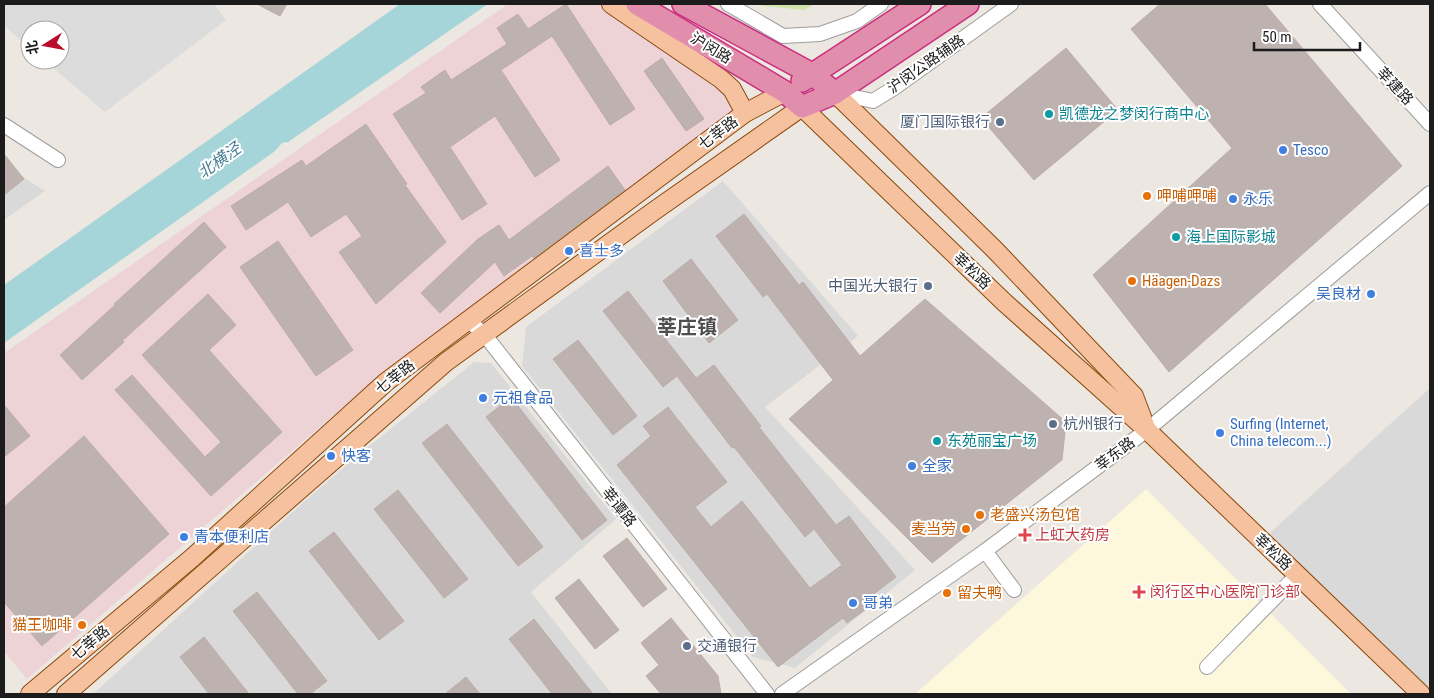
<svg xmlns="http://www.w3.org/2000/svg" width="1434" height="698" font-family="'Roboto Condensed','Noto Sans SC',sans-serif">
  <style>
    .residential { fill: #dad9d9 }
    .commercial { fill: #edd2d6 }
    .education { fill: #fdf7db }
    .grass { fill: #d1e4ab }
    .parking { fill: #dcdcdc }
    .water { fill: #a5d5d8 }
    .building { fill: #bdb2af; stroke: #bdaca6 }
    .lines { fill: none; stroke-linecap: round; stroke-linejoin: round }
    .minor-casing { stroke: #9d9d9d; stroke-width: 16 }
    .major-casing { stroke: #8a490a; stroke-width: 20 }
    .highway-casing { stroke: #cb2f80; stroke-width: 24 }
    .minor { stroke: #fff; stroke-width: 14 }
    .major { stroke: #f5c19f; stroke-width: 18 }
    .highway { stroke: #e08eac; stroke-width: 21 }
    .culture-dot { fill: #0f9aa8; stroke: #fff; stroke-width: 2 }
    .service-dot { fill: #5c6f8a; stroke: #fff; stroke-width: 2 }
    .shop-dot { fill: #3f7fe0; stroke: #fff; stroke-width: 2 }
    .food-dot { fill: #e8710a; stroke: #fff; stroke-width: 2 }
    .health-dot { fill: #e0444e; stroke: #fff; stroke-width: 2 }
    .labels { text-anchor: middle; stroke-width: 4; stroke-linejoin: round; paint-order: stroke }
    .street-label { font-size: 15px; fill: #1c1c1c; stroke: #fff }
    .culture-label { font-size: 15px; fill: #0d838f; stroke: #fff; text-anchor: start }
    .service-label { font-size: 15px; fill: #4e5e75; stroke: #fff; text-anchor: end }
    .shop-label { font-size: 15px; fill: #366cbe; stroke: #fff; text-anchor: start }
    .food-label { font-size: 15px; fill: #c56008; stroke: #fff; text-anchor: start }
    .health-label { font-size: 15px; fill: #be3a42; stroke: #fff; text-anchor: start }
    .water-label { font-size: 16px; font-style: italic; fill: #497d96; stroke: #fff }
    .district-label { font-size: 20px; font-weight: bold; fill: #4f4f4f; stroke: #fff }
  </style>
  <rect width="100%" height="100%" fill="#ede7e2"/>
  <g class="residential">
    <path d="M4,165L45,191L4,220Z"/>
    <path d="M723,181L858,336L765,407L915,570L795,668L753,657L522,366L526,327Z"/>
    <path d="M474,362L491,363L616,519L531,592L612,694H93L298,507L357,456Z"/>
    <path d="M1430,388V694H1421L1261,541Z"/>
  </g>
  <path class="commercial" d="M508,4H599L728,97L733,114L384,372L27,679L4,651V353Z"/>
  <path class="education" d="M1146,489L1351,694H915Z"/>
  <path class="grass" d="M759,4H815L804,10L763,6Z"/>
  <path class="parking" d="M4,4H214L226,20L105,112L44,60H60V30H30V48L4,26Z"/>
  <path class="water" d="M400,4H488L288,142L282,143L275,151L4,343V285Z"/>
  <g class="building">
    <path d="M257,4H287L280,16Z"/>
    <path d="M566,4L635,109L610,125L552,36L501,70L560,160L535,177L495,116L450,147L487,204L462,220L393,114L426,93L421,87L445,70L451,80L507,44L497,28L518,14L528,29Z"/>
    <path d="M1160,4H1265L1402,166L1169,372L1093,275L1232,148L1131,29Z"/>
    <path d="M1066,48L1118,110L1034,180L981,118Z"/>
    <path d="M662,58L704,119L686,131L644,71Z"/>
    <path d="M366,124L407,184L405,185L446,242L376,304L339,252L362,236L346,214L311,237L288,202L246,230L231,206L302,160L306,166Z"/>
    <path d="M4,154L24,179L4,195Z"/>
    <path d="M608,166L625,190L534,258L532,256L504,276L495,262L440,313L421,293L478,239L499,225L509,240Z"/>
    <path d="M744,214L799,285L803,282L860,356L925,299L1066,422L1062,460L932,563L789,419L833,380L767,294L763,297L716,236Z"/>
    <path d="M204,222L226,247L122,341L124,342L82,380L60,355L115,305L114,304Z"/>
    <path d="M278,241L353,350L316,376L240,267Z"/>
    <path d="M691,259L738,320L709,343L663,281Z"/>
    <path d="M628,291L696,378L714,365L761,426L759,427L836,525L849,516L896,577L862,603L866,609L847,623L843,618L778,667L617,465L651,436L643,426L668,407L727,482L695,507L711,527L742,501L810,588L842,565L814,529L805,537L734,447L732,448L677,376L663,387L603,311Z"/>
    <path d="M208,294L236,325L209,350L282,432L211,496L115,390L132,375L205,457L221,442L142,355Z"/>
    <path d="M578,340L637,416L613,435L553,359Z"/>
    <path d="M511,397L607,520L582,540L486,417Z"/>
    <path d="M4,405L30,436L4,457Z"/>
    <path d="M447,424L543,547L518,566L422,443Z"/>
    <path d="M84,436L169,534L42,646L4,602V507Z"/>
    <path d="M398,490L468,579L444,598L374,509Z"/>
    <path d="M334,532L404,621L379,640L309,551Z"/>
    <path d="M627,538L667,589L643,607L603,556Z"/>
    <path d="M579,579L619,630L595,649L555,598Z"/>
    <path d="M257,592L327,681L310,694H298L233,611Z"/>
    <path d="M671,618L718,676L721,694H661L646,676L659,665L641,643Z"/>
    <path d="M534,619L593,694H552L509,639Z"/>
    <path d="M204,637L249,694H209L180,657Z"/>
    <path d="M466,677L480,694H445Z"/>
  </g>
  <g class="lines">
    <g class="minor-casing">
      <g id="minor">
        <path d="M728,4L783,36L820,34L857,21L881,4"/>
        <path d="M1320,4L1430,124"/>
        <path d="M835,93L873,101L894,88L1011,4"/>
        <path d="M4,125L58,160"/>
        <path d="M469,321L484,334L767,694"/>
        <path d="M985,551L1014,590"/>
        <path d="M1207,667L1297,575"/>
        <path d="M782,694L985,551L1147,430L1430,193"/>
      </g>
    </g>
    <g class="major-casing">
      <g id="major">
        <path d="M611,4L721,79L732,89L745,113"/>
        <path d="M835,93L996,251L1134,396L1146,428"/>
        <path d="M30,694L192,558L386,382L745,113L785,92"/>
        <path d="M66,694L446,362L654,211L802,107L1004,302L1147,430L1421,694"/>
      </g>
    </g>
    <g class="highway-casing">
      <g id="highway">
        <path d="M637,4L785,92L802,107L835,93L968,4"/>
        <path d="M683,4L812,74L835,93"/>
        <path d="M802,81L920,4"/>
      </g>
    </g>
    <use href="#minor" class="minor"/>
    <use href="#major" class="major"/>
    <use href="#highway" class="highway"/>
  </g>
  <g class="culture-dot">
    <circle cx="1049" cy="114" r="5"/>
    <circle cx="1176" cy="237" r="5"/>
    <circle cx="937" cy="441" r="5"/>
  </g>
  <g class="service-dot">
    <circle cx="1000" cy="122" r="5"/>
    <circle cx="928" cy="286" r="5"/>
    <circle cx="1053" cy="424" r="5"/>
    <circle cx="687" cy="646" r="5"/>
  </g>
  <g class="shop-dot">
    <circle cx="1283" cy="150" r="5"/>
    <circle cx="1233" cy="199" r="5"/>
    <circle cx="569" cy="251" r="5"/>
    <circle cx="1371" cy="294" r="5"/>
    <circle cx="483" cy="398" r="5"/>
    <circle cx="1220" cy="433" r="5"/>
    <circle cx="331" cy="456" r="5"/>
    <circle cx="912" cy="466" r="5"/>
    <circle cx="184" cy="537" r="5"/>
    <circle cx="853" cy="603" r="5"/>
  </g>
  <g class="food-dot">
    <circle cx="1147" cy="196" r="5"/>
    <circle cx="1132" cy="281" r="5"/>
    <circle cx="980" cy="515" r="5"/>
    <circle cx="966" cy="529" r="5"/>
    <circle cx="947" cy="593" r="5"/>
    <circle cx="82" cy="625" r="5"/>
  </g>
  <g class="health-dot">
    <path d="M1022.5 527.5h5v5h5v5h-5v5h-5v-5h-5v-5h5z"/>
    <path d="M1136.5 584.5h5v5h5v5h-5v5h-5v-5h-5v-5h5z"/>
  </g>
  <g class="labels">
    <g class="street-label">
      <text transform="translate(711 48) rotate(31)" y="5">沪闵路</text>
      <text transform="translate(926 64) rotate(-35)" y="5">沪闵公路辅路</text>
      <text transform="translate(1395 86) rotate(47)" y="5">莘建路</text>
      <text transform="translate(718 133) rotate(-37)" y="5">七莘路</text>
      <text transform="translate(972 271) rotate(44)" y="5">莘松路</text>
      <text transform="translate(395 377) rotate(-38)" y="5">七莘路</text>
      <text transform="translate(1115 454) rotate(-37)" y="5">莘东路</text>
      <text transform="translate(619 507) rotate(52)" y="5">莘谭路</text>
      <text transform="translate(1273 552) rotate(44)" y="5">莘松路</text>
      <text transform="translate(90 643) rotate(-40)" y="5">七莘路</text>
    </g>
    <g class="culture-label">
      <text x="1059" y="119">凯德龙之梦闵行商中心</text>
      <text x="1186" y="242">海上国际影城</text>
      <text x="947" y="446">东苑丽宝广场</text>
    </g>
    <g class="service-label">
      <text x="990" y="127">厦门国际银行</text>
      <text x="918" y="291">中国光大银行</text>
      <text x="1063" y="429" text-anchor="start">杭州银行</text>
      <text x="697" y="651" text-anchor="start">交通银行</text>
    </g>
    <g class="shop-label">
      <text x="1293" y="155">Tesco</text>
      <text x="1243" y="204">永乐</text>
      <text x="579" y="256">喜士多</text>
      <text x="1361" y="299" text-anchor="end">吴良材</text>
      <text x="493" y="403">元祖食品</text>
      <text x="1230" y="429">Surfing (Internet,<tspan x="1230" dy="17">China telecom...)</tspan></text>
      <text x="341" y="461">快客</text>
      <text x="922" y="471">全家</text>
      <text x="194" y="542">青本便利店</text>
      <text x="863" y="608">哥弟</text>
    </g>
    <g class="food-label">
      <text x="1157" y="201">呷哺呷哺</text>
      <text x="1142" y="286">Häagen-Dazs</text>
      <text x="990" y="520">老盛兴汤包馆</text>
      <text x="956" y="534" text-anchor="end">麦当劳</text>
      <text x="957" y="598">留夫鸭</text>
      <text x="72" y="630" text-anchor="end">猫王咖啡</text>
    </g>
    <g class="health-label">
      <text x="1035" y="540">上虹大药房</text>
      <text x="1150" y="597">闵行区中心医院门诊部</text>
    </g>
    <g class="water-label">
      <text transform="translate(219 160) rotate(-36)" y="6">北横泾</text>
    </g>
    <g class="district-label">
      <text x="687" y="334">莘庄镇</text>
    </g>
  </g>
  <rect width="1434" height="698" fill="none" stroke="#1c1c1c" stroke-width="10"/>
  <g transform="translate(45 45) rotate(259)"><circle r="24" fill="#ffffff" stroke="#a4a4a4"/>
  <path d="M0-4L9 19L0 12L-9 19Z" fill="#bb0d2c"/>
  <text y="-8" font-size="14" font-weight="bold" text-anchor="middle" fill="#1c1c1c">北</text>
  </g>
  <path d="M1254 42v8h106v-8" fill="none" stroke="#1c1c1c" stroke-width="2.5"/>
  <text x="1262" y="42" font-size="15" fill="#1c1c1c" stroke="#ffffff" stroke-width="4" paint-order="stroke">50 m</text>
</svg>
